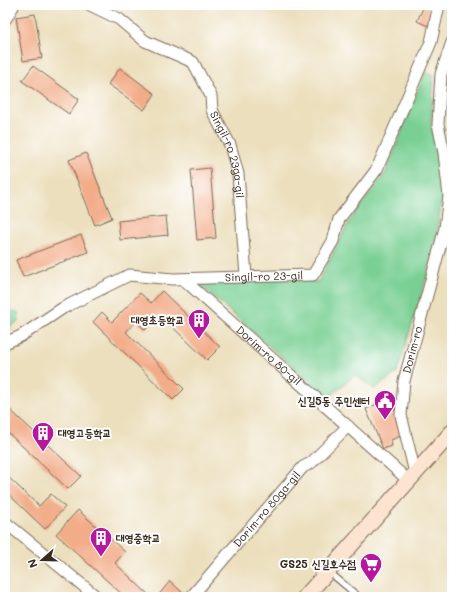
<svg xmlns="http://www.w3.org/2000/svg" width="457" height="602" font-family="Mali,'Poor Story',sans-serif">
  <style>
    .green { fill: #7ad094; stroke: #5a7d59 }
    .building { fill: #f3ac88 }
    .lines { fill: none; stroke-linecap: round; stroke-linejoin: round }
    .service-casing { stroke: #796956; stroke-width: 8 }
    .minor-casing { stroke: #796956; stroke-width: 13 }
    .secondary-casing { stroke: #796956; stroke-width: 17 }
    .service { stroke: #fff; stroke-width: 5.5 }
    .minor { stroke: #fff; stroke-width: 11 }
    .secondary { stroke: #fde4d1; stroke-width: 15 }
    .labels { text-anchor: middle; stroke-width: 4; stroke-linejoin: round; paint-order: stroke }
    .street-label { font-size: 11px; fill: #3b2a1e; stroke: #fff }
    .poi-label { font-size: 11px; font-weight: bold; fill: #3b2a1e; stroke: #fff; text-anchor: end }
  </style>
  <rect width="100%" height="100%" fill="#fff"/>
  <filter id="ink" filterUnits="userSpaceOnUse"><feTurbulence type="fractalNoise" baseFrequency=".025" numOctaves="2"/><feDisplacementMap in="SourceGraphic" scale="8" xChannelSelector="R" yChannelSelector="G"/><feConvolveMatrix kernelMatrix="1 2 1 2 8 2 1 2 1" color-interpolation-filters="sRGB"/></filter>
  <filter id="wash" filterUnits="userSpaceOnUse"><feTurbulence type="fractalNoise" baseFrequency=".012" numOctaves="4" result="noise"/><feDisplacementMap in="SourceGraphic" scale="16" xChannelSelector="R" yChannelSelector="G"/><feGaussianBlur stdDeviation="0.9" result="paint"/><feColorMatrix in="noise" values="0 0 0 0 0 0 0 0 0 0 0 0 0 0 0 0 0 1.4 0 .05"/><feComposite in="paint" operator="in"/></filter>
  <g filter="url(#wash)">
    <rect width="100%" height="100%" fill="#ecdfbd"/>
    <g class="green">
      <path d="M425,72L434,75L431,123L443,193L432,260L397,373L374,389L355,375L328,398L200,285L246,276L318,282L349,222L386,172Z"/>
      <path d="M13,311L18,312L19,321L5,330V314Z"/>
    </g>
    <g id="blocks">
      <g class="building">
        <path d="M424,6L434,10L428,26L417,21Z"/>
        <path d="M35,14L42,58L23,61L16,17Z"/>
        <path d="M33,66L79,99L69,114L22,81Z"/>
        <path d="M120,68L155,94L144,110L108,84Z"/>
        <path d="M86,153L112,218L95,225L69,160Z"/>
        <path d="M210,168L216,238L197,240L191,170Z"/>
        <path d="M166,216L168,235L120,240L118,221Z"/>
        <path d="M81,235L88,252L23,277L16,260Z"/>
        <path d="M162,291L220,347L207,360L160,315L145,330L136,321L126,332L184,389L173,400L93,322L102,312L112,322L140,293L151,303Z"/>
        <path d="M390,398L405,434L391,440L392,446L383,449L366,409Z"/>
        <path d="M5,405L81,476L68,489L5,430Z"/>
        <path d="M5,474L39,506L51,494L65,507L45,529L5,491Z"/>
        <path d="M78,510L125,552L115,563L151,597H125L56,534Z"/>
        <path d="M170,581L185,595L184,597H157Z"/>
      </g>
    </g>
  </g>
  <g filter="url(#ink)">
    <use href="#blocks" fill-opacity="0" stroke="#796956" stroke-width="1"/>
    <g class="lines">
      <g class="service-casing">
        <path id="service" d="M328,571L359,597"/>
      </g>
      <g class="minor-casing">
        <g id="minor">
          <path id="s1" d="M90,5L119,19L145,41L193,62L211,96L212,110L230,145L238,174L246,276"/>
          <path d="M5,20L14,5"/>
          <path id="s2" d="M183,279L409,481"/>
          <path id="s3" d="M5,343L21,336L63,308L129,275L173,279L313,275L333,241L339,219L377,169L431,42L439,5"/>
          <path id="s4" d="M415,473L401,415L404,381L445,228L449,196L444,153L438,124L441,74L452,42"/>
          <path d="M5,522L97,597"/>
          <path id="s5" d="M191,597L303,467L311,463L348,426"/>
        </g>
      </g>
      <g class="secondary-casing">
        <path id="secondary" d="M305,597L452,432"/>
      </g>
      <use href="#service" class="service"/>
      <use href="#minor" class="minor"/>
      <use href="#secondary" class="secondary"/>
    </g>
  </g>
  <defs>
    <g id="building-pin" transform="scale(1.15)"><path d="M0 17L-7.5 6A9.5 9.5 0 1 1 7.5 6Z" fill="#b5179e" stroke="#fff"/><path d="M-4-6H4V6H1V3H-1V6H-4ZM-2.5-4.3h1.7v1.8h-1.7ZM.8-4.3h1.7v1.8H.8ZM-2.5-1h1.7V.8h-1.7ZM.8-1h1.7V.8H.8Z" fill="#fff"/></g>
    <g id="civic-pin" transform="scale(1.15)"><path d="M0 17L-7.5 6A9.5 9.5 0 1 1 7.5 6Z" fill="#b5179e" stroke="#fff"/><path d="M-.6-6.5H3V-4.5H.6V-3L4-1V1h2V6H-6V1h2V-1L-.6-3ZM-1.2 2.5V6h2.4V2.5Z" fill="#fff"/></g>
    <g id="supermarket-pin" transform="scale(1.15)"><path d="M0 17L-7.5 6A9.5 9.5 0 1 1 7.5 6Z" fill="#b5179e" stroke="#fff"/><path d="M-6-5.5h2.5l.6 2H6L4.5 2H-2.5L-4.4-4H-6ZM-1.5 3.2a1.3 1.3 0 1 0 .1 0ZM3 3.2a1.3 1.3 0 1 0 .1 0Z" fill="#fff"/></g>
  </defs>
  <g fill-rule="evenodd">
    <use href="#building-pin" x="199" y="320"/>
    <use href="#civic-pin" x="385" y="401"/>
    <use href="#building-pin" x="43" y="433"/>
    <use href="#building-pin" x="101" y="538"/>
    <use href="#supermarket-pin" x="371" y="564"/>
  </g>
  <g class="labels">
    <g class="street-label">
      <text dy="4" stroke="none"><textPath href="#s1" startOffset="219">Singil-ro 23ga-gil</textPath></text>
      <text dy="4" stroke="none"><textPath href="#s3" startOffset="277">Singil-ro 23-gil</textPath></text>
      <text dy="4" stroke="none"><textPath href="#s4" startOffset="126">Dorim-ro</textPath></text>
      <text dy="4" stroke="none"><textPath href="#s2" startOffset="115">Dorim-ro 80-gil</textPath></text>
      <text dy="4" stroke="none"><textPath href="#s5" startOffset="116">Dorim-ro 80ga-gil</textPath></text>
    </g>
    <g class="poi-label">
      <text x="184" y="324">대영초등학교</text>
      <text x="370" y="405">신길5동 주민센터</text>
      <text x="58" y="437" text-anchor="start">대영고등학교</text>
      <text x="116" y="542" text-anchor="start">대영중학교</text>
      <text x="356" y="568">GS25 신길호수점</text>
    </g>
  </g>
  <rect width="457" height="602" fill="none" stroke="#fff" stroke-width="20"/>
  <g transform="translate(42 560) rotate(250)" stroke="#ffffff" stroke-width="3" paint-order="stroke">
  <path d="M0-3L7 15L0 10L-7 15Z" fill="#3b2a1e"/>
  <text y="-6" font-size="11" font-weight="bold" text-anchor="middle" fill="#3b2a1e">N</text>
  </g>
</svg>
